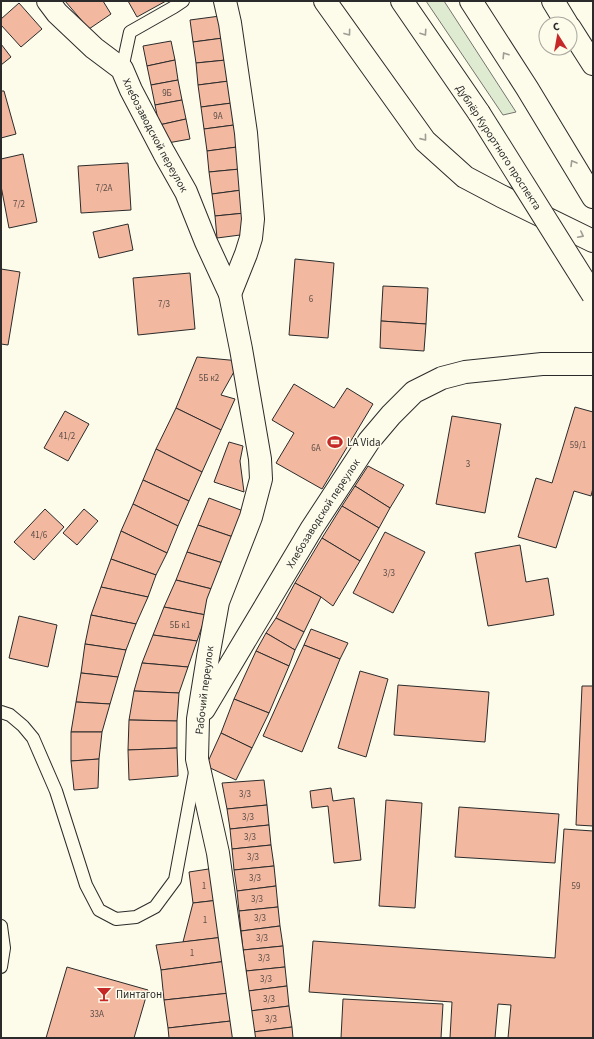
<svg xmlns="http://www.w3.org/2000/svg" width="594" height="1039" font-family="'Source Sans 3',sans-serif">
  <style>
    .green { fill: #deebd1; stroke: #74746e }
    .building { fill: #f2b8a0; stroke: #2b2b2b }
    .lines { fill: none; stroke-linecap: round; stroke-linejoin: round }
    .service-casing { stroke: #2b2b2b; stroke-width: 14 }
    .minor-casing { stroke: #2b2b2b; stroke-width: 24 }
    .secondary-casing { stroke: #2b2b2b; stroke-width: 24 }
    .primary-casing { stroke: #2b2b2b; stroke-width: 24 }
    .service { stroke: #fdfbea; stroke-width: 12 }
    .minor { stroke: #fdfbea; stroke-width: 22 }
    .secondary { stroke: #fdfbea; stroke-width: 22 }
    .primary { stroke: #fdfbea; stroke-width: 22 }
    .primary-bridge-casing { stroke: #2b2b2b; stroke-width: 24; stroke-linecap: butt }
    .primary-bridge { stroke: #fdfbea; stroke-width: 22 }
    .oneway { stroke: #9e9d94 }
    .labels { text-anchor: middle; stroke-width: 3; stroke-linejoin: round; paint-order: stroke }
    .number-label { font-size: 9px; fill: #5d4e48 }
    .street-label { font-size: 11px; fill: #2b2b2b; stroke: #fdfbea }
    .poi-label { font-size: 11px; fill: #2b2b2b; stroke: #fdfbea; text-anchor: start }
  </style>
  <rect width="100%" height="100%" fill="#fdfbea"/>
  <path class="green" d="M426,1H444L516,112L503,115Z"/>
  <g class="building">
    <path d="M65,1H103L111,14L89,29Z"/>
    <path d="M128,1H166L137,17Z"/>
    <path d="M19,3L42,29L21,47L1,25V19Z"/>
    <path d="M220,16L223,38L193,42L190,20Z"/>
    <path d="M223,38L226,60L196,63L193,42Z"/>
    <path d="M171,41L175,60L147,66L143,46Z"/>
    <path d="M1,44L11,57L1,65Z"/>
    <path d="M175,60L178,80L151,85L147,66Z"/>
    <path d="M226,60L229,81L198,85L196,63Z"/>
    <path d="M178,80L182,100L155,105L151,85Z"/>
    <path d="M229,81L232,103L201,107L198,85Z"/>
    <path d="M1,91H4L16,134L1,138Z"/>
    <path d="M182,100L186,119L159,125L155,105Z"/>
    <path d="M232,103L234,125L204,129L201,107Z"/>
    <path d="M186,119L190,139L162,144L159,125Z"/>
    <path d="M234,125L237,147L207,151L204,129Z"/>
    <path d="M237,147L240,169L209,172L207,151Z"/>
    <path d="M23,154L37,222L9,228L1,186V159Z"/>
    <path d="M128,163L131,210L81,213L78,166Z"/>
    <path d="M240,169L242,190L212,194L209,172Z"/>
    <path d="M242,190L245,213L215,216L212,194Z"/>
    <path d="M245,213L248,234L217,238L215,216Z"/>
    <path d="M128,224L133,250L99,258L93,232Z"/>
    <path d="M295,259L334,263L328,338L289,335Z"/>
    <path d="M1,269L20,272L8,345L1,344Z"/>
    <path d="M190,273L195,329L138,335L133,278Z"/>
    <path d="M383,286L428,288L426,324L381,321Z"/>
    <path d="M381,321L426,324L424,351L380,348Z"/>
    <path d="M197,357L240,361L221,395L235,399L221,430L176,408Z"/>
    <path d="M294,384L334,408L347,388L373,404L322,489L276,463L294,433L272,420Z"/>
    <path d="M575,407L593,412V488L591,496L574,491L556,548L518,537L536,478L552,483Z"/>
    <path d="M176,408L221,430L202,472L156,449Z"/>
    <path d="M65,411L89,424L68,461L44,448Z"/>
    <path d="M452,416L501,424L485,513L436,504Z"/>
    <path d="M229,442L243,446L240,461L244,492L214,482Z"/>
    <path d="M156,449L202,472L189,501L143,480Z"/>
    <path d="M368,466L404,485L390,508L355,486Z"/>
    <path d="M143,480L189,501L178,526L133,504Z"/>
    <path d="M355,486L390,508L379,528L342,506Z"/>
    <path d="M209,498L246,512L236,538L198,525Z"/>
    <path d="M133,504L178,526L167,553L121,531Z"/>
    <path d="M342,506L379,528L360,561L322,538Z"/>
    <path d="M45,509L64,527L34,560L14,542Z"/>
    <path d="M84,509L98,521L77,545L63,533Z"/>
    <path d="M198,525L236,538L226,564L187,552Z"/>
    <path d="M121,531L167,553L156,575L111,559Z"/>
    <path d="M385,532L425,552L393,613L353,593Z"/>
    <path d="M322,538L360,561L333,606L321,597L295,583Z"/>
    <path d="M520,545L526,582L548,578L554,615L488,626L475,553Z"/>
    <path d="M187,552L226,564L216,590L176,580Z"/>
    <path d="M111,559L156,575L148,597L101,587Z"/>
    <path d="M176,580L216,590L206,615L164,607Z"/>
    <path d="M295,583L321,597L304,632L276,618Z"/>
    <path d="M101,587L148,597L136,624L91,615Z"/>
    <path d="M164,607L206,615L197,641L153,635Z"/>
    <path d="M91,615L136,624L126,650L85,644Z"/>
    <path d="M19,616L57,625L48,667L9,658Z"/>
    <path d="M276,618L304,632L295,650L266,633Z"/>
    <path d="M311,629L348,643L340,659L304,645Z"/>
    <path d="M266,633L295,650L289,666L256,651Z"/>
    <path d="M153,635L197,641L188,667L142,663Z"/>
    <path d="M85,644L126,650L118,677L81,673Z"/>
    <path d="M304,645L340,659L302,752L263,736Z"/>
    <path d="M256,651L289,666L269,713L234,699Z"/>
    <path d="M142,663L188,667L179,693L134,691Z"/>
    <path d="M360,671L388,679L366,757L338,748Z"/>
    <path d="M81,673L118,677L110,704L76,702Z"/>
    <path d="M398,685L489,692L485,742L394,735Z"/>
    <path d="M582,686H593V826L576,825Z"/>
    <path d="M134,691L179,693L177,721L129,720Z"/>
    <path d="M234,699L269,713L252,748L221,733Z"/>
    <path d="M76,702L110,704L102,732H71Z"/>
    <path d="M129,720L177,721V748L128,750Z"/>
    <path d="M71,732H102L99,759L71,761Z"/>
    <path d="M221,733L252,748L236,780L206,766Z"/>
    <path d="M177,748L178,776L129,780L128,750Z"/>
    <path d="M99,759L98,788L74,790L71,761Z"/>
    <path d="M264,780L267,805L227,809L222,783Z"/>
    <path d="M331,788L333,801L354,798L361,860L334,863L328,806L312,808L310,791Z"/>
    <path d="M386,800L422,803L415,908L379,906Z"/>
    <path d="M267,805L269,825L230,829L227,809Z"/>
    <path d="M459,807L559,814L555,863L455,857Z"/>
    <path d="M269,825L271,845L232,849L230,829Z"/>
    <path d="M564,829L593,831V1038H508L511,1005L498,1004L495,1038H450L452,1002L309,992L313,941L555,958Z"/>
    <path d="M271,845L274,866L234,870L232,849Z"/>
    <path d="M274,866L276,886L237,891L234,870Z"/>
    <path d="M215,868L219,900L193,903L189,872Z"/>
    <path d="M276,886L278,907L239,911L237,891Z"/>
    <path d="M219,900L224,937L183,942L193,903Z"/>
    <path d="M278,907L280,926L241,931L239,911Z"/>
    <path d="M280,926L283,946L243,950L241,931Z"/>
    <path d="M224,937L227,961L161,970L156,945Z"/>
    <path d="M283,946L285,967L246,971L243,950Z"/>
    <path d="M227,961L230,993L164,1000L161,970Z"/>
    <path d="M67,967L148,990L134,1038H46Z"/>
    <path d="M285,967L287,986L248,991L246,971Z"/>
    <path d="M287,986L289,1006L250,1011L248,991Z"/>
    <path d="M230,993L231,1021L168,1028L164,1000Z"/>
    <path d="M343,999L443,1004L441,1038H341Z"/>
    <path d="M289,1006L292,1027L253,1032L250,1011Z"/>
    <path d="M231,1021L233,1038H169L168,1028Z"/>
    <path d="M292,1027L293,1038H253V1032Z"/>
  </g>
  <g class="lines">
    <g class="service-casing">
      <g id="service">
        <path d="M122,69L130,32L174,7L183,1"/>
        <path d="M1,712L10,715L23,726L33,738L56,791L86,885L99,910L116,919L136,917L155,907L175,880L195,772"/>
        <path d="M1,926L4,948L1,967"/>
      </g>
    </g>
    <g class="minor-casing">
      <g id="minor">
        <path id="s1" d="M48,1L57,13L94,48L122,69L131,90L164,153L186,192L206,242L230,294L241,349L260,459L261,479L251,517L218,602L208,657L198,719L197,759L218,853L244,1038"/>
        <path d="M225,1L230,23L246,133L253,219L251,238L246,254L230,294"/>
        <path id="s2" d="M204,709L312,528L369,441L391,415L414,392L442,378L465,372L542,364H593"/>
      </g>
    </g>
    <g class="secondary-casing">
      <g id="secondary">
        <path d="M325,1L425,141L465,177L501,196L593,241"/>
        <path d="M553,1L567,24"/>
        <path d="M570,28L593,64"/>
      </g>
    </g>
    <g class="primary-casing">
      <g id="primary">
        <path d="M402,1L479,113"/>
        <path d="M471,1L527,88L593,197"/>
      </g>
    </g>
    <use href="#service" class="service"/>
    <use href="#minor" class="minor"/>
    <use href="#secondary" class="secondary"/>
    <use href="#primary" class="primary"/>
    <g class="primary-bridge-casing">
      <path id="primary-bridge" d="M479,113L593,295"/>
    </g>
    <use href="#primary-bridge" class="primary-bridge"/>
  </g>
  <defs><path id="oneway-chevron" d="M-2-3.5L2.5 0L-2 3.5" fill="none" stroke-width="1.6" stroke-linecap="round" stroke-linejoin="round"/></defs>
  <g class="oneway">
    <use href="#oneway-chevron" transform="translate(348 33) rotate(54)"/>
    <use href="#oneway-chevron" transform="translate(424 33) rotate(56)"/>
    <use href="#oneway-chevron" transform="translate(505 55) rotate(-123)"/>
    <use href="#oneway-chevron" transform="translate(424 138) rotate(51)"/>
    <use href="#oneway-chevron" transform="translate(573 163) rotate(-121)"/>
    <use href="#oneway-chevron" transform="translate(581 235) rotate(27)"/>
  </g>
  <defs>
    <g id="stadium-bare" transform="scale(1.2)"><path d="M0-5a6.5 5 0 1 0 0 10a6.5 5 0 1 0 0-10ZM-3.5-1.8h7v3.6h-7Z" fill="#c62828" stroke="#fdfbea" stroke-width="2.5" paint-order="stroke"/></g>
    <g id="bar-bare" transform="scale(1.2)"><path d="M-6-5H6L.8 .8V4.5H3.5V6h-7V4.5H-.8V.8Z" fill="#c62828" stroke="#fdfbea" stroke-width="2.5" paint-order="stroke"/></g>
  </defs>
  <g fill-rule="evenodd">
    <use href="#stadium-bare" x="335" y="442"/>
    <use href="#bar-bare" x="104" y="994"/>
  </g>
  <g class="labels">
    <g class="number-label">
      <text x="167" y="96">9Б</text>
      <text x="218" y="119">9А</text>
      <text x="104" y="191">7/2А</text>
      <text x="19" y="207">7/2</text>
      <text x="311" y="302">6</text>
      <text x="164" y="307">7/3</text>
      <text x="209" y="381">5Б к2</text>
      <text x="67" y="439">41/2</text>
      <text x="578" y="448">59/1</text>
      <text x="316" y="451">6А</text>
      <text x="468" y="467">3</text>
      <text x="39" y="538">41/6</text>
      <text x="389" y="576">3/3</text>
      <text x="180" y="628">5Б к1</text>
      <text x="245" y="797">3/3</text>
      <text x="248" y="820">3/3</text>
      <text x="250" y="840">3/3</text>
      <text x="253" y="860">3/3</text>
      <text x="255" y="881">3/3</text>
      <text x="204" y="889">1</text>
      <text x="576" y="889">59</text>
      <text x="257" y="902">3/3</text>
      <text x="260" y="921">3/3</text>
      <text x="205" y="923">1</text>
      <text x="262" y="941">3/3</text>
      <text x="192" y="956">1</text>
      <text x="264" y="961">3/3</text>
      <text x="266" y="982">3/3</text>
      <text x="269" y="1002">3/3</text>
      <text x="97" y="1017">33А</text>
      <text x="271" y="1022">3/3</text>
    </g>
    <g class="street-label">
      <text dy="4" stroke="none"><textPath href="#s1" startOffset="175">Хлебозаводской переулок</textPath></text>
      <text transform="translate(499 147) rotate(57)" y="4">Дублёр Курортного проспекта</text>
      <text dy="4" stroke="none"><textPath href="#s2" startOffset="229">Хлебозаводской переулок</textPath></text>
      <text transform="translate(204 690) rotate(-83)" y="4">Рабочий переулок</text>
    </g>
    <g class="poi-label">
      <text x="347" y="446">LA Vida</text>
      <text x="116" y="998">Пинтагон</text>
    </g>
  </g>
  <rect width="594" height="1039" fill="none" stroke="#2b2b2b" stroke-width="4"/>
  <g transform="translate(558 36) rotate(349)"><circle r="19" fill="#fdfbea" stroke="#a9a89e"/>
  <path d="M0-3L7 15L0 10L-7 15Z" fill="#c62828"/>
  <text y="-6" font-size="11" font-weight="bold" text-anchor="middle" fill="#2b2b2b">С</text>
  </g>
</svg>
